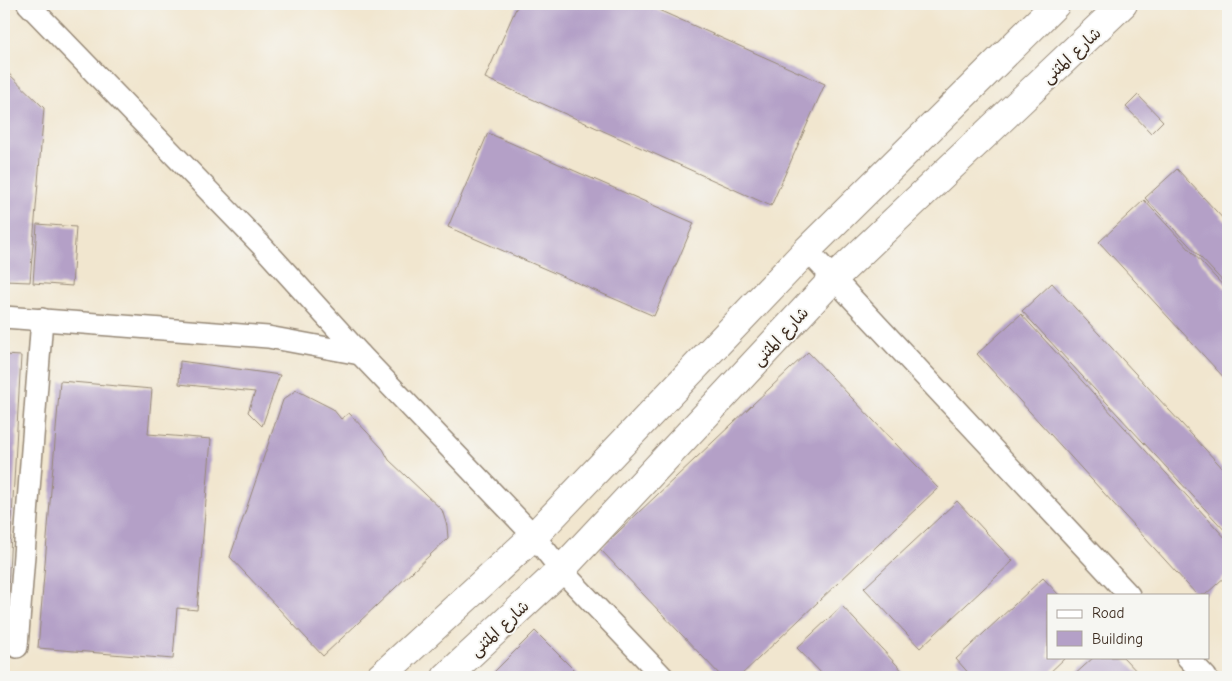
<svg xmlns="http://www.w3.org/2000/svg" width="1232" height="681" font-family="'Comic Neue','Playpen Sans Arabic',sans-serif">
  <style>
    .building { fill: #b4a0c7 }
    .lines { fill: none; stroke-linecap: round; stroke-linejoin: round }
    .minor-casing { stroke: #968876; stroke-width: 24 }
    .tertiary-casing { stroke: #968876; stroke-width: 30 }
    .minor { stroke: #fff; stroke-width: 21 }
    .tertiary { stroke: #fff; stroke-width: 28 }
    .labels { text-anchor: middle; stroke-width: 4; stroke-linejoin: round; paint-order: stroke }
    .street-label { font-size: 16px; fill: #3b2a1e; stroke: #f6f6f2 }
  </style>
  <rect width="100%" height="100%" fill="#f6f6f2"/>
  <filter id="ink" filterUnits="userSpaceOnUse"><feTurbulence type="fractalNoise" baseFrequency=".02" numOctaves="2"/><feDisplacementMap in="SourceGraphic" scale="10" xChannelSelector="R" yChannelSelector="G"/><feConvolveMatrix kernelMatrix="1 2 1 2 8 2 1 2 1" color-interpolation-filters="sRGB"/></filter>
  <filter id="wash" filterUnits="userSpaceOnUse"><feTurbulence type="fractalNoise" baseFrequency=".0096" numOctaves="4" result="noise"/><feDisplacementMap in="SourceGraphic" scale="20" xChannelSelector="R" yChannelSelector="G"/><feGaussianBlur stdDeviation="1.12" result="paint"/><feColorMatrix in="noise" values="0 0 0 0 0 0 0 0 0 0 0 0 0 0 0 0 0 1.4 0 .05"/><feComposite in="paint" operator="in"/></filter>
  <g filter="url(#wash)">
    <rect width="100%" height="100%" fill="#f1e6cf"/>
    <g id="blocks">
      <g class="building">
        <path d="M518,4H645L825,84L771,206L485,78Z"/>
        <path d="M4,69L44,108L30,282L4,281Z"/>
        <path d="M1138,95L1163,121L1151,133L1126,107Z"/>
        <path d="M488,133L694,223L654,316L448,227Z"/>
        <path d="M1177,169L1228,224V287L1145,198Z"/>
        <path d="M1144,200L1228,291V382L1099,242Z"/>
        <path d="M37,224L76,227L72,286L33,283Z"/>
        <path d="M1052,283L1228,474V534L1022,311Z"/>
        <path d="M1021,314L1228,541V574L1205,595H1197L977,354Z"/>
        <path d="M808,352L938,488L739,677H722L600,549Z"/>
        <path d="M4,355L21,356L5,643H4Z"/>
        <path d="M180,361L280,375L262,426L248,412L255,392L179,384Z"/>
        <path d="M60,381L152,389L148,434L211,439L197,610L177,608L173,659L38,648Z"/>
        <path d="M296,390L333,409L341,419L349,413L383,449L389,460L442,510L447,526L448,538L323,656L230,557L283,400Z"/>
        <path d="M957,501L1013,561L920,648L864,588Z"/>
        <path d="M1043,578L1059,595H1048V657H1066L1045,677H972L956,659Z"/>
        <path d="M842,606L908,677H825L797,648Z"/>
        <path d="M535,631L581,677H489Z"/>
        <path d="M1094,657H1123L1142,677H1072Z"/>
      </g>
    </g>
  </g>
  <g filter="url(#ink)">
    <use href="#blocks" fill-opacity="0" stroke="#968876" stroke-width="1"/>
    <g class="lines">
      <g class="minor-casing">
        <g id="minor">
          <path d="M28,4L263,247L360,354L534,536L561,570L663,677"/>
          <path d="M807,250L1129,595"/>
          <path d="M4,317L268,337L360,354"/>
          <path d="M17,647L42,319"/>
          <path d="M1187,657L1206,677"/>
        </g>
      </g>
      <g class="tertiary-casing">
        <g id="tertiary">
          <path d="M380,677L534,536L807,250L1056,4"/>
          <path d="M446,677L561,570L834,278L1123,4"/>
        </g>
      </g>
      <use href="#minor" class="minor"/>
      <use href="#tertiary" class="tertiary"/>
    </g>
  </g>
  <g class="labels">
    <g class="street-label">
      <text transform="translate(1071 55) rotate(-43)" y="6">شارع المثنى</text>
      <text transform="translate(780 336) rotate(-47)" y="6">شارع المثنى</text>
      <text transform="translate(499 628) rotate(-43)" y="6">شارع المثنى</text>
    </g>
  </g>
  <rect width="1232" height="681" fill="none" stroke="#f6f6f2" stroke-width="20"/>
  <rect x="1047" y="594" width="162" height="65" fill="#f6f6f2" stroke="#aba49d"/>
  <rect x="1057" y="610" width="25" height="8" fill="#ffffff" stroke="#aba49d"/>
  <text x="1092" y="618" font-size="15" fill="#3b2a1e">Road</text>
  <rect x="1057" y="631" width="25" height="15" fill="#b4a0c7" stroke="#aba49d"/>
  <text x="1092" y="644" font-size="15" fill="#3b2a1e">Building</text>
</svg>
